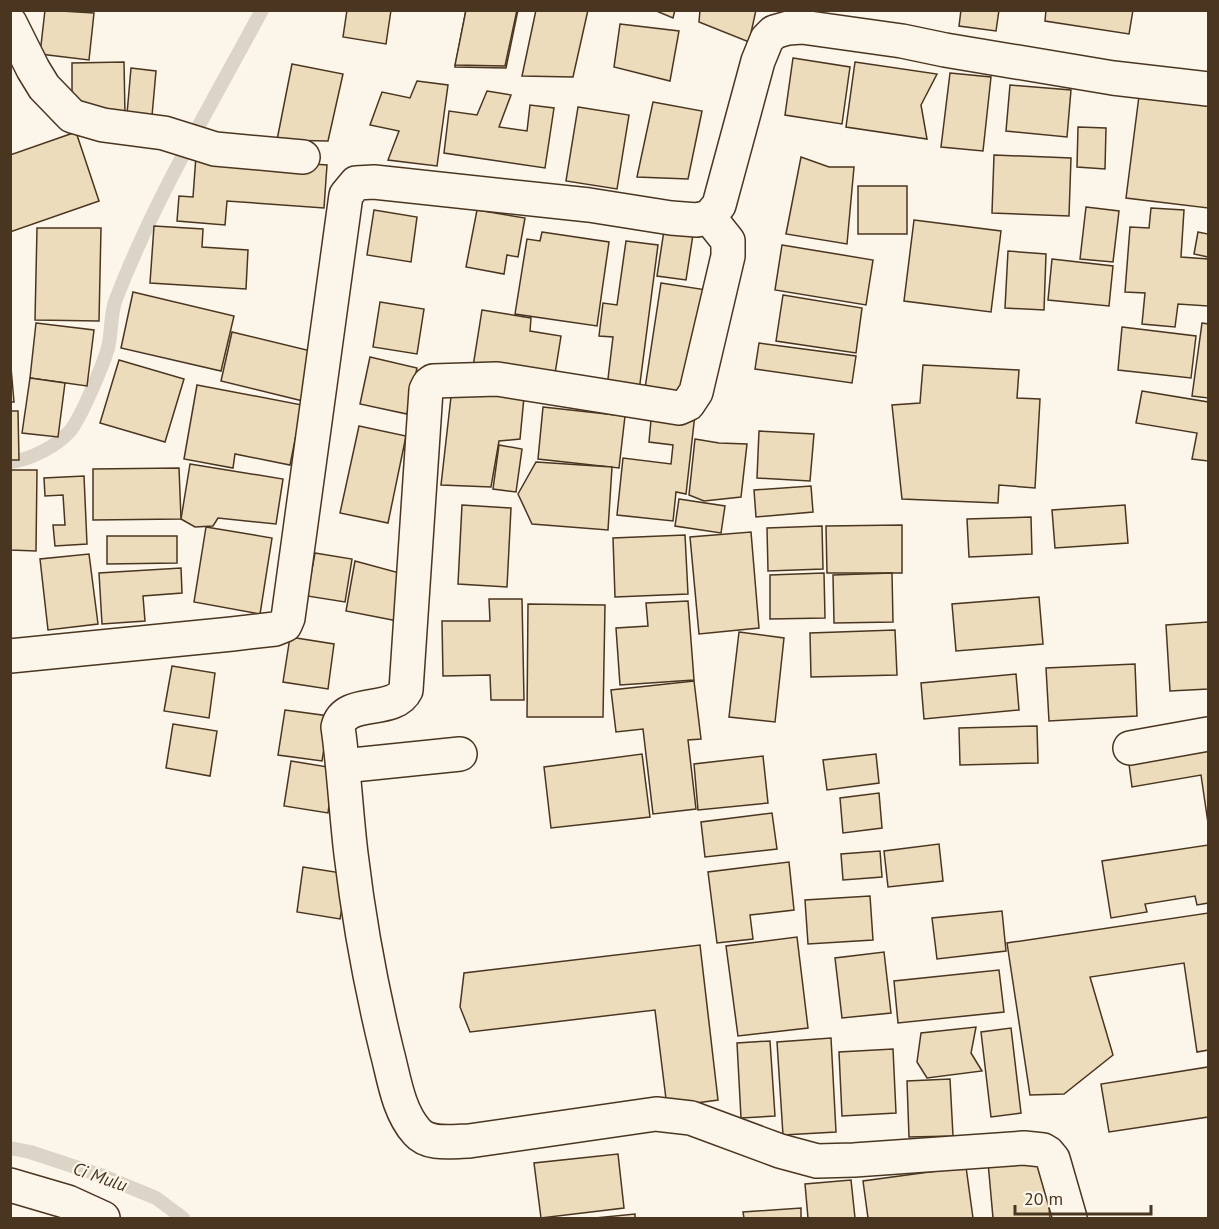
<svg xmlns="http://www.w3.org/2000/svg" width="1219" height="1229" font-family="'PT Sans',sans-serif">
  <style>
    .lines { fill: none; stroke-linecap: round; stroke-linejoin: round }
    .stream { stroke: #dcd4c6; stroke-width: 14 }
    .building { fill: #ecdcbc; stroke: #4a3520; stroke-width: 1.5 }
    .minor-casing { stroke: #4a3520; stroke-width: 36 }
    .minor { stroke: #fbf6e9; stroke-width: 33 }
    .labels { text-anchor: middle; stroke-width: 4.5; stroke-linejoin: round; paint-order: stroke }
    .water-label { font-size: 18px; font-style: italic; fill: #4a3520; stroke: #fbf6e9 }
  </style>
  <rect width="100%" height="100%" fill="#fbf6e9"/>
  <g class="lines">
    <g class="stream">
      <path d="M10,462C30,460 57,446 70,431C81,418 103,365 108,348C112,332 110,314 116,299C155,198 211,105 262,10"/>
      <path d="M10,1148L30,1152L103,1176L156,1198L183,1218"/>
    </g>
  </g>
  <g class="building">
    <path d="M45,10L94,13L89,60L40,54Z"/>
    <path d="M347,10H391L386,44L343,37Z"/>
    <path d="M466,10H518L506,68L455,67Z"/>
    <path d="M466,10H517L505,66L455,65Z"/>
    <path d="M536,10H588L573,77L522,76Z"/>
    <path d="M654,10H675L673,18Z"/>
    <path d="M700,10H756L749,42L699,22Z"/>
    <path d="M961,10H999L996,31L959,26Z"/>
    <path d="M1046,10H1133L1129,34L1045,21Z"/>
    <path d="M620,24L679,31L670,81L614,67Z"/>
    <path d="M793,58L850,67L842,124L785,115Z"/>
    <path d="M124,62L125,115H72V63Z"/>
    <path d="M855,62L937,74L921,105L927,139L846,127Z"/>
    <path d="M292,64L343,74L328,141L277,140Z"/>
    <path d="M131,68L156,71L152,116L127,114Z"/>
    <path d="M950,73L991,77L983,151L941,147Z"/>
    <path d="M417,81L448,85L437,166L388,160L399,131L370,125L382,92L410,98Z"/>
    <path d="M1010,85L1071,90L1067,137L1006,131Z"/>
    <path d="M487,91L511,95L499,127L527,131L530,105L554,108L545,168L444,153L449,111L477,115Z"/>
    <path d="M1139,96L1208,104V208L1126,198Z"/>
    <path d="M653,102L702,111L688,179L637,177Z"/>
    <path d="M578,107L629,115L617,189L566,181Z"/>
    <path d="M1078,127L1106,128L1105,169L1077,167Z"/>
    <path d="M76,132L99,201L10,232V155Z"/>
    <path d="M994,155L1071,158L1069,216L992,213Z"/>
    <path d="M196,156L327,165L324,208L227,201L225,225L177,221L179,196L193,197Z"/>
    <path d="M801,157L829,167H854L847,244L786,234Z"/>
    <rect x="858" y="186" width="49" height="48"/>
    <path d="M1086,207L1119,211L1113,262L1080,259Z"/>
    <path d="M1151,208L1184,210L1181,257L1208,259V306L1178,304L1175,327L1142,324L1145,293L1125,292L1130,227L1149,228Z"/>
    <path d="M374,210L417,217L411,262L367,255Z"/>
    <path d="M477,210L525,218L518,257L507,255L504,274L466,267Z"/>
    <path d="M914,220L1001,231L991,312L904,301Z"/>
    <path d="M665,224L694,228L686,280L657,276Z"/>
    <path d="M154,226L203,229L202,247L248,250L246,289L150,283Z"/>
    <path d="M37,228H101L99,321L35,320Z"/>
    <path d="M542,232L609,242L597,326L515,314L527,239L540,241Z"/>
    <path d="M1198,232L1208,234V257L1194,254Z"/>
    <path d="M626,241L658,245L639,391L607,387L613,337L599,336L603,303L617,305Z"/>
    <path d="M782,245L873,260L866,305L775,290Z"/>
    <path d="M1008,251L1046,254L1044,310L1005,308Z"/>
    <path d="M1052,259L1113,266L1109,306L1048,300Z"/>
    <path d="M661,283L707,290L687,398L644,395Z"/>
    <path d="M133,292L234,316L221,371L121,348Z"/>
    <path d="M783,295L862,308L856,353L776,341Z"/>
    <path d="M380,302L424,309L417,354L373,347Z"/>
    <path d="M482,310L531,318L530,331L561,336L553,386L472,373Z"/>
    <path d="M36,323L94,330L87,386L30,378Z"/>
    <path d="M1202,323L1208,324V398L1192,396Z"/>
    <path d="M1122,327L1196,336L1191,378L1118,370Z"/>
    <path d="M232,332L315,352L303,401L221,381Z"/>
    <path d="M759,343L856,356L852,383L755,369Z"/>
    <path d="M10,356L14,402H10Z"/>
    <path d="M370,357L417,368L407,414L360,404Z"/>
    <path d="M119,360L184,379L165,442L100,423Z"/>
    <path d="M923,365L1019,370L1017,398L1040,399L1035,488L999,485L998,503L902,499L892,405L920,403Z"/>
    <path d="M30,378L65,383L58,437L22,433Z"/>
    <path d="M197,385L302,405L290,465L235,454L233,468L184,459Z"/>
    <path d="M452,388L524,397L520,439L499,441L491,487L441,485Z"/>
    <path d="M1142,391L1208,402V461L1192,459L1197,433L1136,423Z"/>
    <path d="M543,407L625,416L619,468L538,459Z"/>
    <path d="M652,409L695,414L686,494L676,492L673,521L617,515L623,458L671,464L673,445L649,442Z"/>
    <path d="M10,411H18L19,460H10Z"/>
    <path d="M359,426L406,436L388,523L340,513Z"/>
    <path d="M759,431L814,434L810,481L757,478Z"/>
    <path d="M695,439L719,443L747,444L741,497L704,501L689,495Z"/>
    <path d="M499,445L522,449L516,492L493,489Z"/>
    <path d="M536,462L612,467L608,530L532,524L518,494Z"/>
    <path d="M190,464L283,479L276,524L218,518L213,526L195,527L181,519Z"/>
    <path d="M179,468L181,519L93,520V469Z"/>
    <path d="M10,470H37L36,551L10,550Z"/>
    <path d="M84,476L87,544L55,546L53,525H65L63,495L45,496L44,478Z"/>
    <path d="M811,486L813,512L756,517L754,490Z"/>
    <path d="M679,499L725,506L721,533L675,526Z"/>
    <path d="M462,505L511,508L507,587L458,584Z"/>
    <path d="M1125,505L1128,543L1055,548L1052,510Z"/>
    <path d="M1031,517L1032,554L969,557L967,519Z"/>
    <path d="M902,525V573H827L826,526Z"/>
    <path d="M822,526L823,569L768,571L767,528Z"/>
    <path d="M206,527L272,538L260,614L194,602Z"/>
    <path d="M751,532L759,628L699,634L690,537Z"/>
    <path d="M685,535L688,594L615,597L613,538Z"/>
    <path d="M107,536H177V563L107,564Z"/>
    <path d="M315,553L352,559L345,602L307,596Z"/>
    <path d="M89,554L98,624L48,630L40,559Z"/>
    <path d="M355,561L407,575L408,623L346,611Z"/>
    <path d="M181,568L182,593L143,596L145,621L102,624L99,573Z"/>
    <path d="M824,573L825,618L770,619V575Z"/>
    <path d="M892,573L893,622L834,623L833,575Z"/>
    <path d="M1039,597L1043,644L956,651L952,604Z"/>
    <path d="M489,599H522L524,700H491L490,675L443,676L442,621H490Z"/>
    <path d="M688,601L694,680L620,685L616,628L648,626L646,603Z"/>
    <path d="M528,604L605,605L603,717H527Z"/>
    <path d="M1208,622V689L1170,691L1166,625Z"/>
    <path d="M895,630L897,675L811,677L810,633Z"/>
    <path d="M739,632L784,638L775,722L729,717Z"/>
    <path d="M290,637L334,644L328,689L283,682Z"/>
    <path d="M1135,664L1137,716L1049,721L1046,668Z"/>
    <path d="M172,666L215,673L209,718L164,711Z"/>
    <path d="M1016,674L1019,710L924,719L921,683Z"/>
    <path d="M694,681L701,739L688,740L696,809L653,814L643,729L616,732L611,690Z"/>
    <path d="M285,710L329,716L322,761L278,755Z"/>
    <path d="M173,724L217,731L210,776L166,768Z"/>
    <path d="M1037,726L1038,763L960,765L959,728Z"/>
    <path d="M1208,751V823L1201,775L1132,787L1129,764Z"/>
    <path d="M642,754L650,817L551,828L544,767Z"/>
    <path d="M876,754L879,783L827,790L823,760Z"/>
    <path d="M763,756L768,803L698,810L694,764Z"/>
    <path d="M291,761L334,768L328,813L284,806Z"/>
    <path d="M879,793L882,828L843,833L840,798Z"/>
    <path d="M772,813L777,849L705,857L701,822Z"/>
    <path d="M939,844L943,881L888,887L884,851Z"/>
    <path d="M1208,845V903L1197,905L1195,896L1145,904L1147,912L1111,918L1102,861Z"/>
    <path d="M880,851L882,877L843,880L841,854Z"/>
    <path d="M789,862L794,910L750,915L753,939L717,943L708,872Z"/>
    <path d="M303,867L348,874L340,919L297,912Z"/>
    <path d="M870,896L873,940L808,944L805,900Z"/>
    <path d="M1002,911L1006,951L937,959L932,918Z"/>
    <path d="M1208,913V1050L1197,1052L1184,963L1090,977L1113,1055L1064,1094L1030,1095L1007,943Z"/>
    <path d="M797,937L808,1028L738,1036L726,946Z"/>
    <path d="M700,945L718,1100L667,1107L655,1010L470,1032L460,1007L464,973Z"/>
    <path d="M884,952L891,1013L842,1018L835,958Z"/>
    <path d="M999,970L1004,1012L898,1023L894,981Z"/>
    <path d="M976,1027L971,1053L982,1071L927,1078L917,1062L921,1033Z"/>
    <path d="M1011,1028L1021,1113L991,1117L981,1032Z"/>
    <path d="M831,1038L836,1132L783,1135L777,1042Z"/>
    <path d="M770,1041L775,1116L741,1118L737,1043Z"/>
    <path d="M893,1049L896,1113L842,1116L839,1052Z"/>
    <path d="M1208,1067V1117L1109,1132L1101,1084Z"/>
    <path d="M950,1079L953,1136L909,1137L907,1081Z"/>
    <path d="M618,1154L624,1208L541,1218L534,1163Z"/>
    <path d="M1044,1156L1050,1218H993L988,1162Z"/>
    <path d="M966,1167L973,1218H868L863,1181Z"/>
    <path d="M851,1180L855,1218H808L805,1184Z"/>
    <path d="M801,1208V1218H744L743,1212Z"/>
    <path d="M635,1214V1218H595Z"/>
  </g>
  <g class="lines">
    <g class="minor-casing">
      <g id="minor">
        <path d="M10,23L33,69L44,87L72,116L103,125L164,133L215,149L303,157"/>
        <path d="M709,217L728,241V256L696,392L688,404L679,408L497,379L433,381L429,384L426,390L406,690C394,715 345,697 338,727C344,769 346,812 351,854C359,921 371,987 387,1052C394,1078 398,1111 417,1132C429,1146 453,1141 469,1141L656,1114L691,1118L780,1151L817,1161L854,1160L1024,1148L1043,1150L1048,1153L1053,1159L1070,1218"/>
        <path d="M10,656L232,634L275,629L285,625L288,618L346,195L356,183L374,182L589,205L671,218L697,220L709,217L719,205L758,61L767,39L774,32L788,28L802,27L902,41L945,50L1113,78L1208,89"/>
        <path d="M1130,748L1208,734"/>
        <path d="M343,766L460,754"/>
        <path d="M10,1185L68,1202L103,1218"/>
      </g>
    </g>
    <use href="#minor" class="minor"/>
  </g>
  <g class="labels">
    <g class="water-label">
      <text transform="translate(100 1177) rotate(19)" y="6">Ci Mulu</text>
    </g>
  </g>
  <rect width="1219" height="1229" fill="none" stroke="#4a3520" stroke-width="24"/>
  <path d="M1015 1205v9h136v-9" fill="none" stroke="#4a3520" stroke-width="3"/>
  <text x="1024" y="1205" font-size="18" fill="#4a3520" stroke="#fbf6e9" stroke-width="4.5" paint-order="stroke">20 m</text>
</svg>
